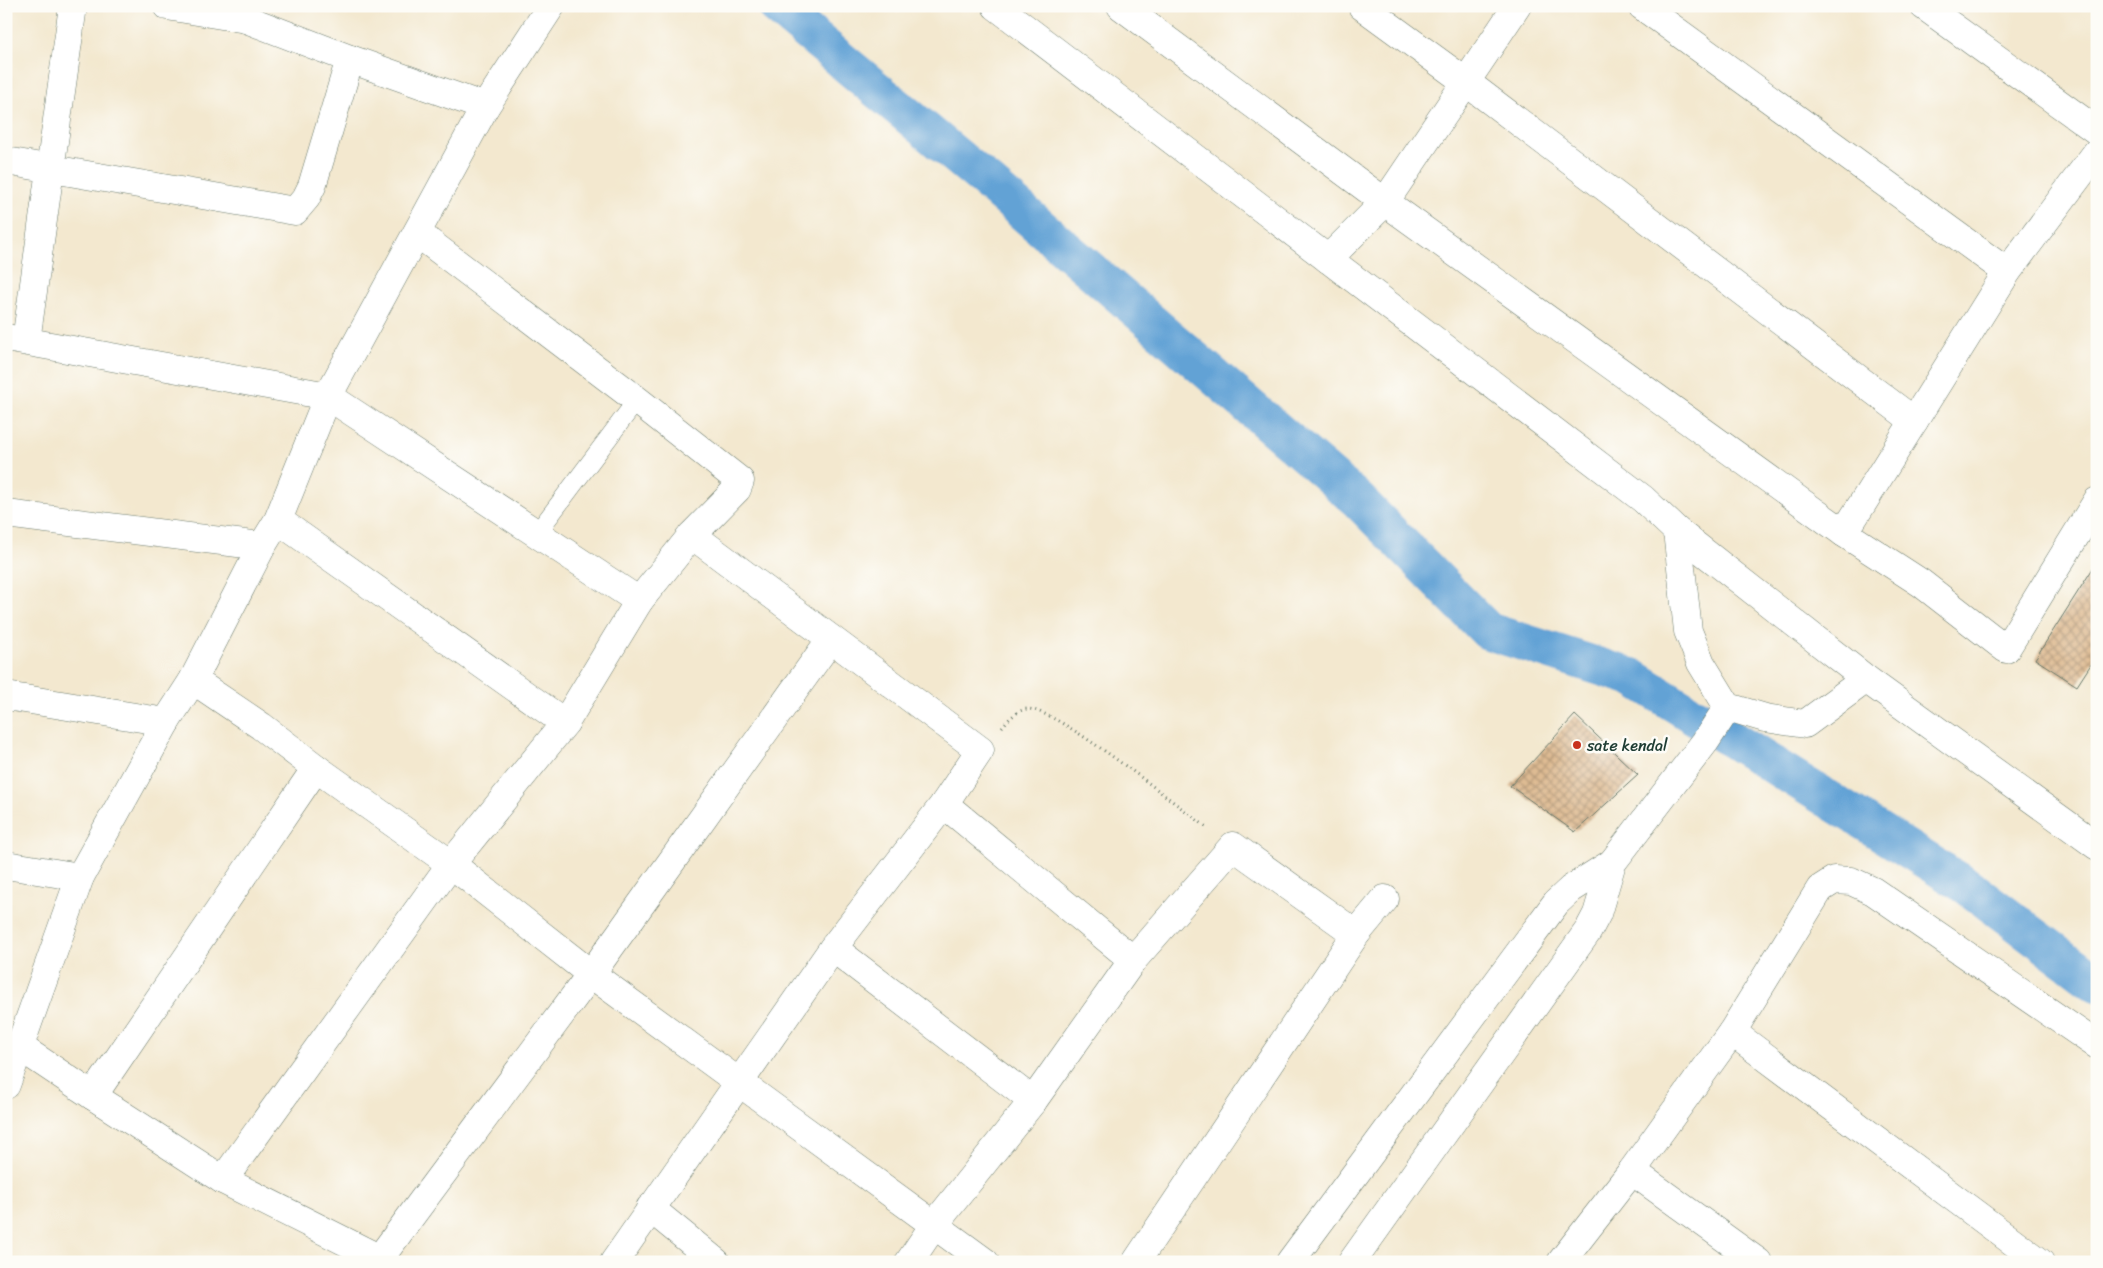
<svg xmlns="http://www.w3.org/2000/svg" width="2103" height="1268" font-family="Sriracha,sans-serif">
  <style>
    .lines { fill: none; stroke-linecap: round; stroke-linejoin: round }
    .canal { stroke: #62a2d5; stroke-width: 38 }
    .building { fill: url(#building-cross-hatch) }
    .service-casing { stroke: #69796a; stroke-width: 19 }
    .minor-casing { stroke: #69796a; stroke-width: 29 }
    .tertiary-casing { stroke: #69796a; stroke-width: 29 }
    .path { stroke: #69796a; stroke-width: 3; stroke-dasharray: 1 4; stroke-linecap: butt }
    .service { stroke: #fff; stroke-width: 18 }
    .minor { stroke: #fff; stroke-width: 28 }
    .tertiary { stroke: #fff; stroke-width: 28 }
    .poi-dot { fill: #c8321e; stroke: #fdfcf7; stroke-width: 2 }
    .labels { text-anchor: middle; stroke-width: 5; stroke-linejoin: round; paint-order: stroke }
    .poi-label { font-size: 16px; fill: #1f3d34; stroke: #fdfcf7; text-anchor: start }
  </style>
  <defs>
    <pattern id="building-cross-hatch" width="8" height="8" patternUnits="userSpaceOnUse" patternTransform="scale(1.25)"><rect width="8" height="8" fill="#debb93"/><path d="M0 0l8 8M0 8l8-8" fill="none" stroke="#b39979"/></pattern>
  </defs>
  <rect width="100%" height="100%" fill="#fdfcf7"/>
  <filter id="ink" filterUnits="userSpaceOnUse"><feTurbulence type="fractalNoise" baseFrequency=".02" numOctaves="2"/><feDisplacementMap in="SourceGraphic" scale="10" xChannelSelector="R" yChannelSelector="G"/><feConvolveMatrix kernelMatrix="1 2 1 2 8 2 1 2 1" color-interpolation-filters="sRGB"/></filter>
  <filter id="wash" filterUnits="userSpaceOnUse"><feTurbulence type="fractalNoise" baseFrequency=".0096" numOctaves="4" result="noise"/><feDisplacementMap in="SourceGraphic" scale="20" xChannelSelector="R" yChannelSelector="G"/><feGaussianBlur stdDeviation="1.12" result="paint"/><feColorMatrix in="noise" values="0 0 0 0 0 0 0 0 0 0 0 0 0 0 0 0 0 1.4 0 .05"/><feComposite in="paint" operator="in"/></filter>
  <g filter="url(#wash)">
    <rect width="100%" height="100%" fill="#f3e8cf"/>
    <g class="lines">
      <path class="canal" d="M776,6L989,183L1358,500L1488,631L1632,677L1967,886L2097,983"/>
    </g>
    <g id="blocks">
      <g class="building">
        <path d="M2097,562V655L2077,686L2035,659Z"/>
        <path d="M1575,715L1638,775L1575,832L1510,786Z"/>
      </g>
    </g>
  </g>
  <g filter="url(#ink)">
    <use href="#blocks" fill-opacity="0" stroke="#69796a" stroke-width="1"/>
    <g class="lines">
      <g class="service-casing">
        <path id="service" d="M537,533L637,400"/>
      </g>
      <g class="minor-casing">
        <g id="minor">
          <path d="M167,6L246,19"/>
          <path d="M233,6L246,19L350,59L485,107"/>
          <path d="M1121,6L1385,202L1844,533L1921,583L2006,649L2097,501"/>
          <path d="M1362,6L1466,82L1914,421"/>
          <path d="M1642,6L2007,272"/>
          <path d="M1924,6L2097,131"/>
          <path d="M6,161L295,211L306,198L312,186L350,59"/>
          <path d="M1328,259L1385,202L1517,6"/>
          <path d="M6,338L328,396L639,601"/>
          <path d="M26,341L73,6"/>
          <path d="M6,514L262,546"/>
          <path d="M278,520L565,723"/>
          <path d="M1677,531L1688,631L1701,663L1728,707L1765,718L1805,724L1866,679"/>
          <path d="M1844,533L2007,272L2097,152"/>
          <path d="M193,680L261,726L316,768L451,864L591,974L985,1262"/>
          <path d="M6,696L166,722"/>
          <path d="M944,804L1133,960"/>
          <path d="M6,865L80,877"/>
          <path d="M833,948L1033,1101"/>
          <path d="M1732,1032L2040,1262"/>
          <path d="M6,1045L20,1047L93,1096L223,1180L386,1262"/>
          <path d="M6,1085L80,877L166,722L193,680L262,546L278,520L328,396L485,107L551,6"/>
          <path d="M93,1096L316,768"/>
          <path d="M1632,1171L1758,1262"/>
          <path d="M223,1180L451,864L565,723L639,601L692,535L737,489L740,481L637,400L417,233"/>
          <path d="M650,1208L716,1262"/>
          <path d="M377,1262L591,974L831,639"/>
          <path d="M614,1262L833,948L944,804L980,750L692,535"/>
          <path d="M909,1262L934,1225L1033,1101L1133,960L1233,846L1356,934"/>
          <path d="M1136,1262L1356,934L1385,899"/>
          <path d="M1290,1262L1556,903L1571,889L1612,863L1705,742L1728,707"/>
          <path d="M1352,1262L1588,931L1597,914L1612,863"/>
          <path d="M1561,1262L1632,1171L1732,1032L1820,889L1834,880L1851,881L1873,891L2097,1045"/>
        </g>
      </g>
      <g class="tertiary-casing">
        <path id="tertiary" d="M996,6L1643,499L1677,531L1866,679L2097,846"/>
      </g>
      <path class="path" d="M1002,727C1008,720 1017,710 1027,709C1057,708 1177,806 1208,828"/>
      <use href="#service" class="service"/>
      <use href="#minor" class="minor"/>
      <use href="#tertiary" class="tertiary"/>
    </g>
  </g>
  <circle class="poi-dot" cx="1577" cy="745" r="5"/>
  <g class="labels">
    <g class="poi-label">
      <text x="1587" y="751">sate kendal</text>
    </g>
  </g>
  <rect width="2103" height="1268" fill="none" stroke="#fdfcf7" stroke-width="25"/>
</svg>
